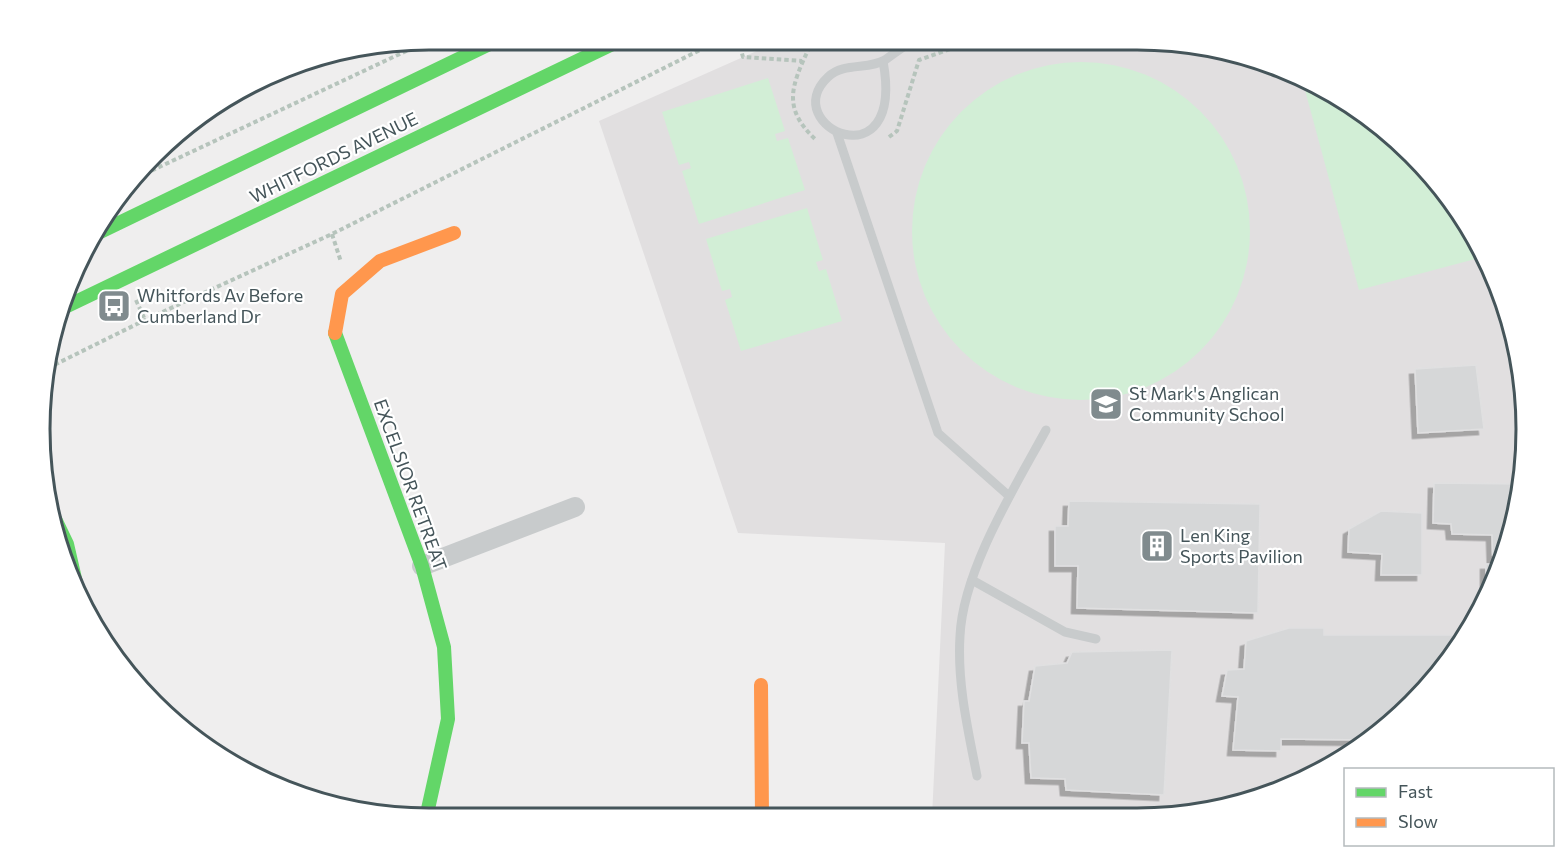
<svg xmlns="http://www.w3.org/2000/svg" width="1566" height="858" font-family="Commissioner,sans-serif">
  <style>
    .education { fill: #e1dfe0 }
    .green { fill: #d2eed6 }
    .building { fill: #d6d7d8; stroke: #e0e0e1; stroke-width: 1.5; filter: url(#shadow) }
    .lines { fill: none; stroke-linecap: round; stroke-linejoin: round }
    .path { stroke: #b6c4bc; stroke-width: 4; stroke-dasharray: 4.5 3; stroke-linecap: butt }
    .lane { stroke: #c8cbcc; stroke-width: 9 }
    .street { stroke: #c8cbcc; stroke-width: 20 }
    .fast { stroke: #63d668; stroke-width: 14 }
    .slow { stroke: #ff974d; stroke-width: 14 }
    .labels { text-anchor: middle; stroke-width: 4.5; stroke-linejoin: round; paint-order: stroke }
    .street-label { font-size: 18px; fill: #45555a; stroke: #fff }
    .poi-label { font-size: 18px; fill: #45555a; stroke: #fff; text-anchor: start }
    .rim { fill: none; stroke: #45555a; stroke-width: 3 }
  </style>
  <defs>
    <filter id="shadow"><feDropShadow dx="-5.5" dy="5.5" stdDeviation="0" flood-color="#0004"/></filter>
  </defs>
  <rect width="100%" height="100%" fill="#efeeee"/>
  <path class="education" d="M784,39L1162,40L1238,52L1332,91L1446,191L1514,328L1524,480L1475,624L1430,686L1354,753L1286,789L1188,816L932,817L945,543L738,533L599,121Z"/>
  <g class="green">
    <circle cx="1081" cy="231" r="169"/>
    <path d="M768,78L785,131L775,134L777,141L788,138L805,190L699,224L682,171L691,168L689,162L679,165L662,112Z"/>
    <path d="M1302,79L1332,91L1446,191L1479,258L1359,290Z"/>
    <path d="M807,208L823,260L816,262L819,271L826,269L842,321L741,351L725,300L732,297L730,289L722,291L706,239Z"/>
  </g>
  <g class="building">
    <path d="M1476,365L1484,429L1418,433L1415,369Z"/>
    <path d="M1434,483L1522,484L1486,591V564H1493L1492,535L1452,534L1451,524L1433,523Z"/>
    <path d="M1069,501L1260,504L1258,613L1077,608L1078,566H1055V526H1068Z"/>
    <path d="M1381,511L1422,513V575H1381L1382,554L1348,552L1349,529Z"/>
    <path d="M1289,628H1324V635H1466L1430,686L1369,740L1281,739V751L1233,750L1238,697L1222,696L1227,670L1244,669L1246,641Z"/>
    <path d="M1172,650L1164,795L1066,790L1065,779L1031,778L1029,743H1022L1024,701H1029L1035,666L1067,663L1072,652Z"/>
  </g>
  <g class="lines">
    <g class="path">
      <path d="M738,39L743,57L802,61"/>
      <path d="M808,39L809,48C791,87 782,108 816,140"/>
      <path d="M889,137L897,131L919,60L975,40"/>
      <path d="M138,177L421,44"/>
      <path d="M332,234L341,262"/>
      <path d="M136,300L145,320"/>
      <path d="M48,368L145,320L332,234L722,39"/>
    </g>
    <g class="lane">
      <path d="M883,61C906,186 776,126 828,77C844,62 868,70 885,60C895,53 904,45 916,40"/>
      <path d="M837,133L938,433L1009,496"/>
      <path d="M972,580L1065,632L1096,639"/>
      <path d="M977,776C968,730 957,683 960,636C963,570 1015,487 1046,430"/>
    </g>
    <path class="street" d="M422,566L575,507"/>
    <g class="fast">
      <path d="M94,235L500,39"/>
      <path d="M61,309L623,39"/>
      <path d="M335,333L422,566L444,647L448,719L426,818"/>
      <path d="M55,519L67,544L79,596"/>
    </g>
    <g class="slow">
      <path d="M335,333L342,294L380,261L454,233"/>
      <path d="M761,685L762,817"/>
    </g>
  </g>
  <defs>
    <g id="bus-square" transform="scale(1.725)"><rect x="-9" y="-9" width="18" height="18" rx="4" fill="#808b8e" stroke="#fff"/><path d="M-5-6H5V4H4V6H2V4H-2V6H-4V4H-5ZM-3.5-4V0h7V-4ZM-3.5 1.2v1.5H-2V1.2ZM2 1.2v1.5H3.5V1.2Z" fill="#fff"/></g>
    <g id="school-square" transform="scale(1.725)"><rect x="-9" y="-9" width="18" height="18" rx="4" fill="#808b8e" stroke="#fff"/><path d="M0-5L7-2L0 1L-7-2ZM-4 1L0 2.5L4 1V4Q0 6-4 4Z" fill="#fff"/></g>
    <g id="building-square" transform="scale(1.725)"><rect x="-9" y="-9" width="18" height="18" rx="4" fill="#808b8e" stroke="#fff"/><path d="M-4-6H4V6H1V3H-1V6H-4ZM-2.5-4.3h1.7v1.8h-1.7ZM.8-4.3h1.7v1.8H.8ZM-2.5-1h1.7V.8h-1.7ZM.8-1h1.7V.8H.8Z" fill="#fff"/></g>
  </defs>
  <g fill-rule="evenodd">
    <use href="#bus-square" x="114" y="306"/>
    <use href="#school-square" x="1106" y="404"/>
    <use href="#building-square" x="1157" y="546"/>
  </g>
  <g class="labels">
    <g class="street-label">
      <text transform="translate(334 158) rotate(-26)" y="6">WHITFORDS AVENUE</text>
      <text transform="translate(410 485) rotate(70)" y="6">EXCELSIOR RETREAT</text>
    </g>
    <g class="poi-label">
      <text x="137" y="302">Whitfords Av Before<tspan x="137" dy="21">Cumberland Dr</tspan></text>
      <text x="1129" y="400">St Mark's Anglican<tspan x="1129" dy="21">Community School</tspan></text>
      <text x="1180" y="542">Len King<tspan x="1180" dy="21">Sports Pavilion</tspan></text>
    </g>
  </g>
  <path d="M0 0H1566V858H0ZM429 50H1137A379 379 0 0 1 1516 429V429A379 379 0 0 1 1137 808H429A379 379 0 0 1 50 429V429A379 379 0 0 1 429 50Z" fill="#fff" fill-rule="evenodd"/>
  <path class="rim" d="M429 50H1137A379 379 0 0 1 1516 429V429A379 379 0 0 1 1137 808H429A379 379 0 0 1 50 429V429A379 379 0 0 1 429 50Z"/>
  <rect x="1344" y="768" width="210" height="78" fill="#ffffff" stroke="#b5bbbd" stroke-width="1.5"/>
  <rect x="1356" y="788" width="30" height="9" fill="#63d668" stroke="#b5bbbd" stroke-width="1.5"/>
  <text x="1398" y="798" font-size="18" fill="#45555a">Fast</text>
  <rect x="1356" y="818" width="30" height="9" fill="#ff974d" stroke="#b5bbbd" stroke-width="1.5"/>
  <text x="1398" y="828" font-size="18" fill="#45555a">Slow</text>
</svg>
